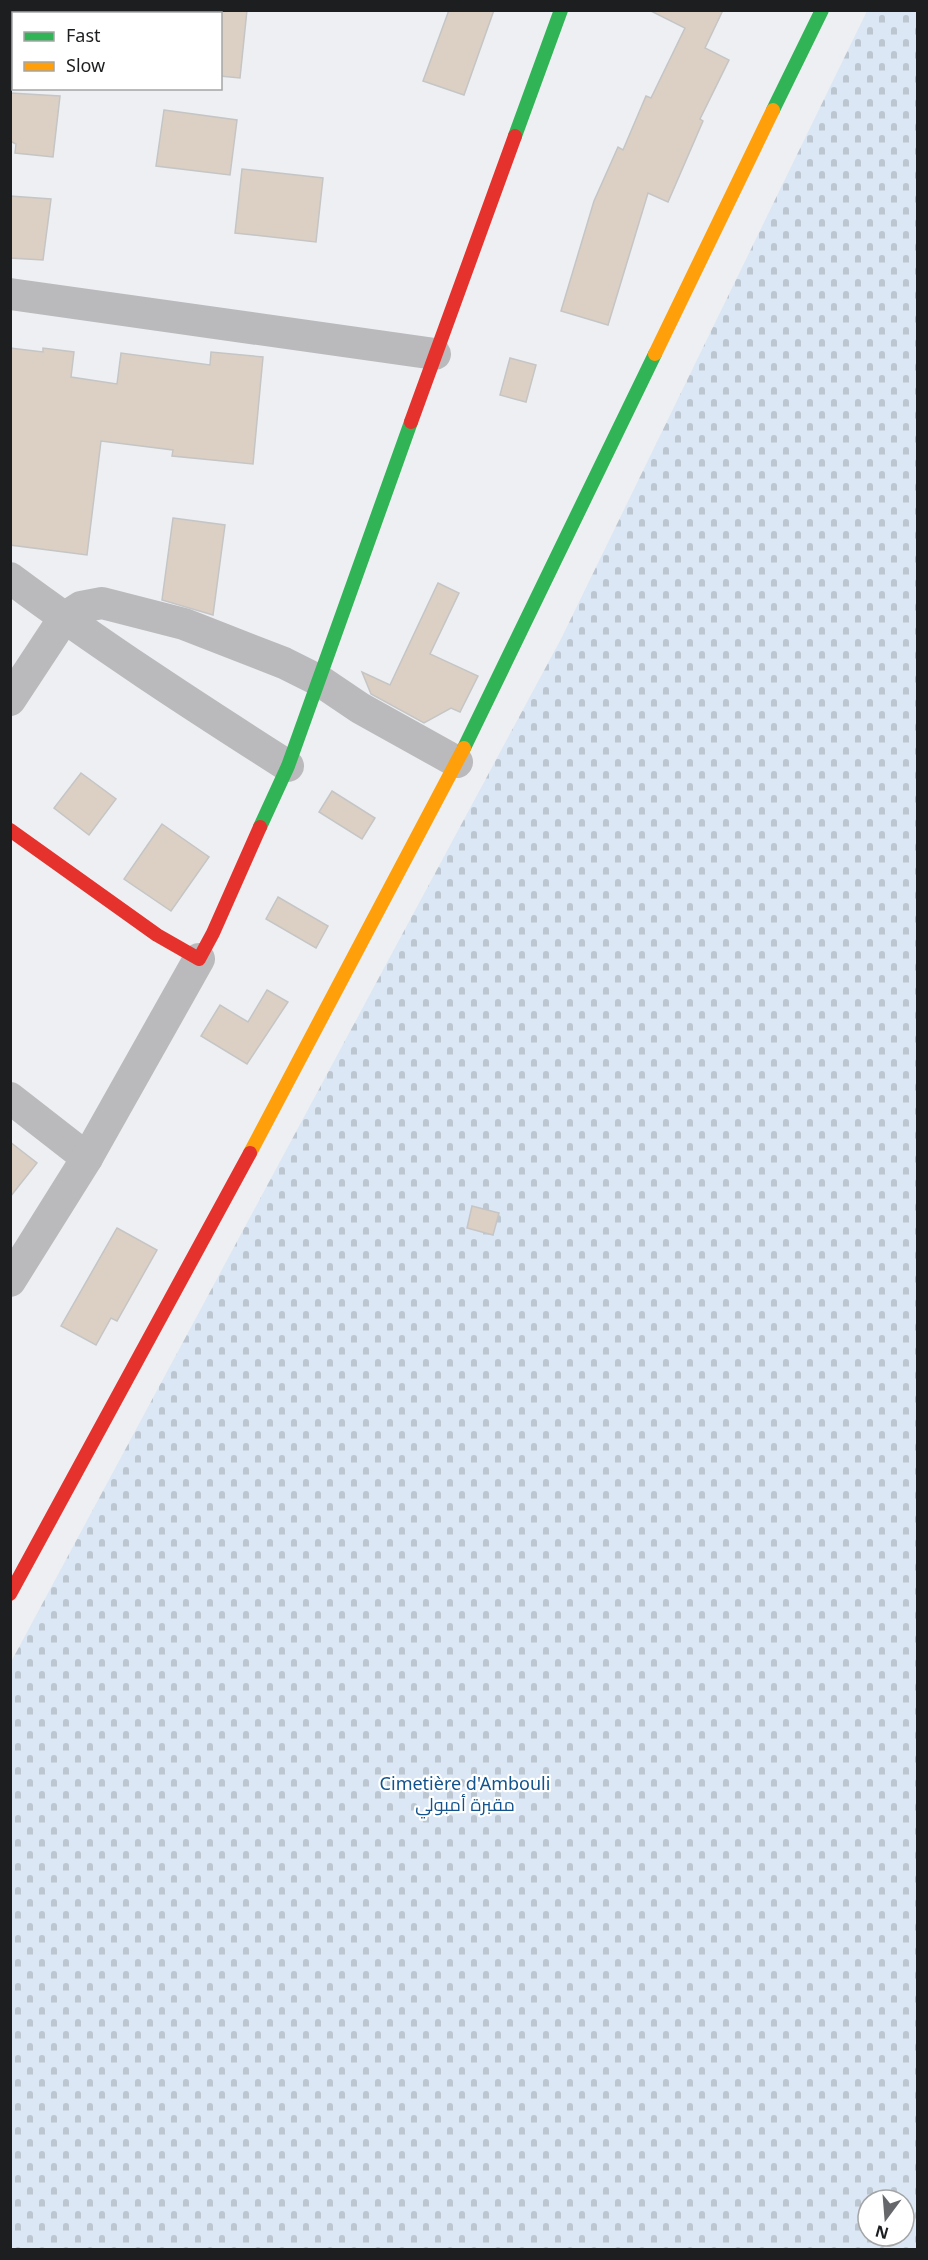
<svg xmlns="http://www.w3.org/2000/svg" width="928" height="2260" font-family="'Noto Sans',Cairo,sans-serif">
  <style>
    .cemetery { fill: url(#cemetery-stones); fill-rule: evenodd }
    .building { fill: #dcd0c5; stroke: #c5c5c5; stroke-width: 1.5 }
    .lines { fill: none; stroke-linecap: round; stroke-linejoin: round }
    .street { stroke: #bababc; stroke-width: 32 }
    .fast { stroke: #30b455; stroke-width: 14 }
    .slow { stroke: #ff9f0a; stroke-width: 14 }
    .jam { stroke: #e5322d; stroke-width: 14 }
    .labels { text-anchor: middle; stroke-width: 4.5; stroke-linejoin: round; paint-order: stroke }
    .park-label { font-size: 18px; fill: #12538d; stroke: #fff }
  </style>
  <defs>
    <pattern id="cemetery-stones" width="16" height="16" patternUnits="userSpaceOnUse" patternTransform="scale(1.5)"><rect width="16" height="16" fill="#dbe7f4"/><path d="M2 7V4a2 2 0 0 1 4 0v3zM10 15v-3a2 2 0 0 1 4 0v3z" fill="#bbc6d1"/></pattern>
  </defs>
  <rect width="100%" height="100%" fill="#edeff2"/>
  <path class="cemetery" d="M867,11H917V2249L11,2250V1662L561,639ZM868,2200H904V2236H868Z"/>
  <g class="building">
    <path d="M220,10H247L240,78L220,76Z"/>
    <path d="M449,10H494L464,95L423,81Z"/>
    <path d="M649,10H723L705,48L729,60L700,119L703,121L668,202L648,193L608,325L561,311L594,201L618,147L623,150L646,96L651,98L685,28Z"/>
    <path d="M10,93L60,96L53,157L15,153L16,144L10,141Z"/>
    <path d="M164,110L237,120L230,175L156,166Z"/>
    <path d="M242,169L323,178L316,242L235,233Z"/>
    <path d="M10,196L51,199L43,260L10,258Z"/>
    <path d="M10,348L43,352V348L74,352L71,377L117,384L121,353L210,365L211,352L263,357L253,464L172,456L173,450L101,441L87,555L10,545Z"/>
    <path d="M510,358L536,365L526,402L500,395Z"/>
    <path d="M173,518L225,525L213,615L162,600Z"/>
    <path d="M438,583L459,593L430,654L478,676L460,712L451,708L424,723L371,694L362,672L390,685Z"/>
    <path d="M81,773L116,799L89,835L54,808Z"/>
    <path d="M332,791L375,818L362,839L319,812Z"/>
    <path d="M162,824L209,857L171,911L124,879Z"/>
    <path d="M278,897L328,926L316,948L266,919Z"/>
    <path d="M267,990L288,1002L247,1064L201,1036L220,1005L248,1022Z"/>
    <path d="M10,1142L37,1163L10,1197Z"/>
    <path d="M472,1206L499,1213L493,1235L467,1228Z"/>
    <path d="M117,1228L157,1250L117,1321L111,1318L96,1345L61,1326Z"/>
  </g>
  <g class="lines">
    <g class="street">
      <path d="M10,294L435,354"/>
      <path d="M10,578C100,645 194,706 288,766"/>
      <path d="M10,700L64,618L81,607L102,603L184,624L284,663L320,681L360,708L457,762"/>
      <path d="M10,1098L87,1158"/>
      <path d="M10,1281L87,1158L199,959"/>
    </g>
    <g class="fast">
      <path d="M773,110L822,10"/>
      <path d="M515,136L561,10"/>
      <path d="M464,748L655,354"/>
      <path d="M260,827L288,766L411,422"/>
    </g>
    <g class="slow">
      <path d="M655,354L773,110"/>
      <path d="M250,1153L464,748"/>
    </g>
    <g class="jam">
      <path d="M411,422L515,136"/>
      <path d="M10,830L157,935L199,959L213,933L260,827"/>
      <path d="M10,1594L250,1153"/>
    </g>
  </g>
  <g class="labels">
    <g class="park-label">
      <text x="465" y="1790">Cimetière d'Ambouli<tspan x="465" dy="21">مقبرة أمبولي</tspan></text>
    </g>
  </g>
  <rect width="928" height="2260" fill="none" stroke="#1c1e20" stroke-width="24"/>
  <rect x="12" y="12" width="210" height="78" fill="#ffffff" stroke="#a4a5a6" stroke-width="1.5"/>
  <rect x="24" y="32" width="30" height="9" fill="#30b455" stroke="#a4a5a6" stroke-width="1.5"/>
  <text x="66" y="42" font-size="18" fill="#1c1e20">Fast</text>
  <rect x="24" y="62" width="30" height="9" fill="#ff9f0a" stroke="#a4a5a6" stroke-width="1.5"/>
  <text x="66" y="72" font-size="18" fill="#1c1e20">Slow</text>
  <g transform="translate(886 2218) rotate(196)"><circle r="28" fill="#ffffff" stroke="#a4a5a6" stroke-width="1.5"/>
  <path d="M0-4.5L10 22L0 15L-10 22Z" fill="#65676a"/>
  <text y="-9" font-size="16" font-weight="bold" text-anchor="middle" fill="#1c1e20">N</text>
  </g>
</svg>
